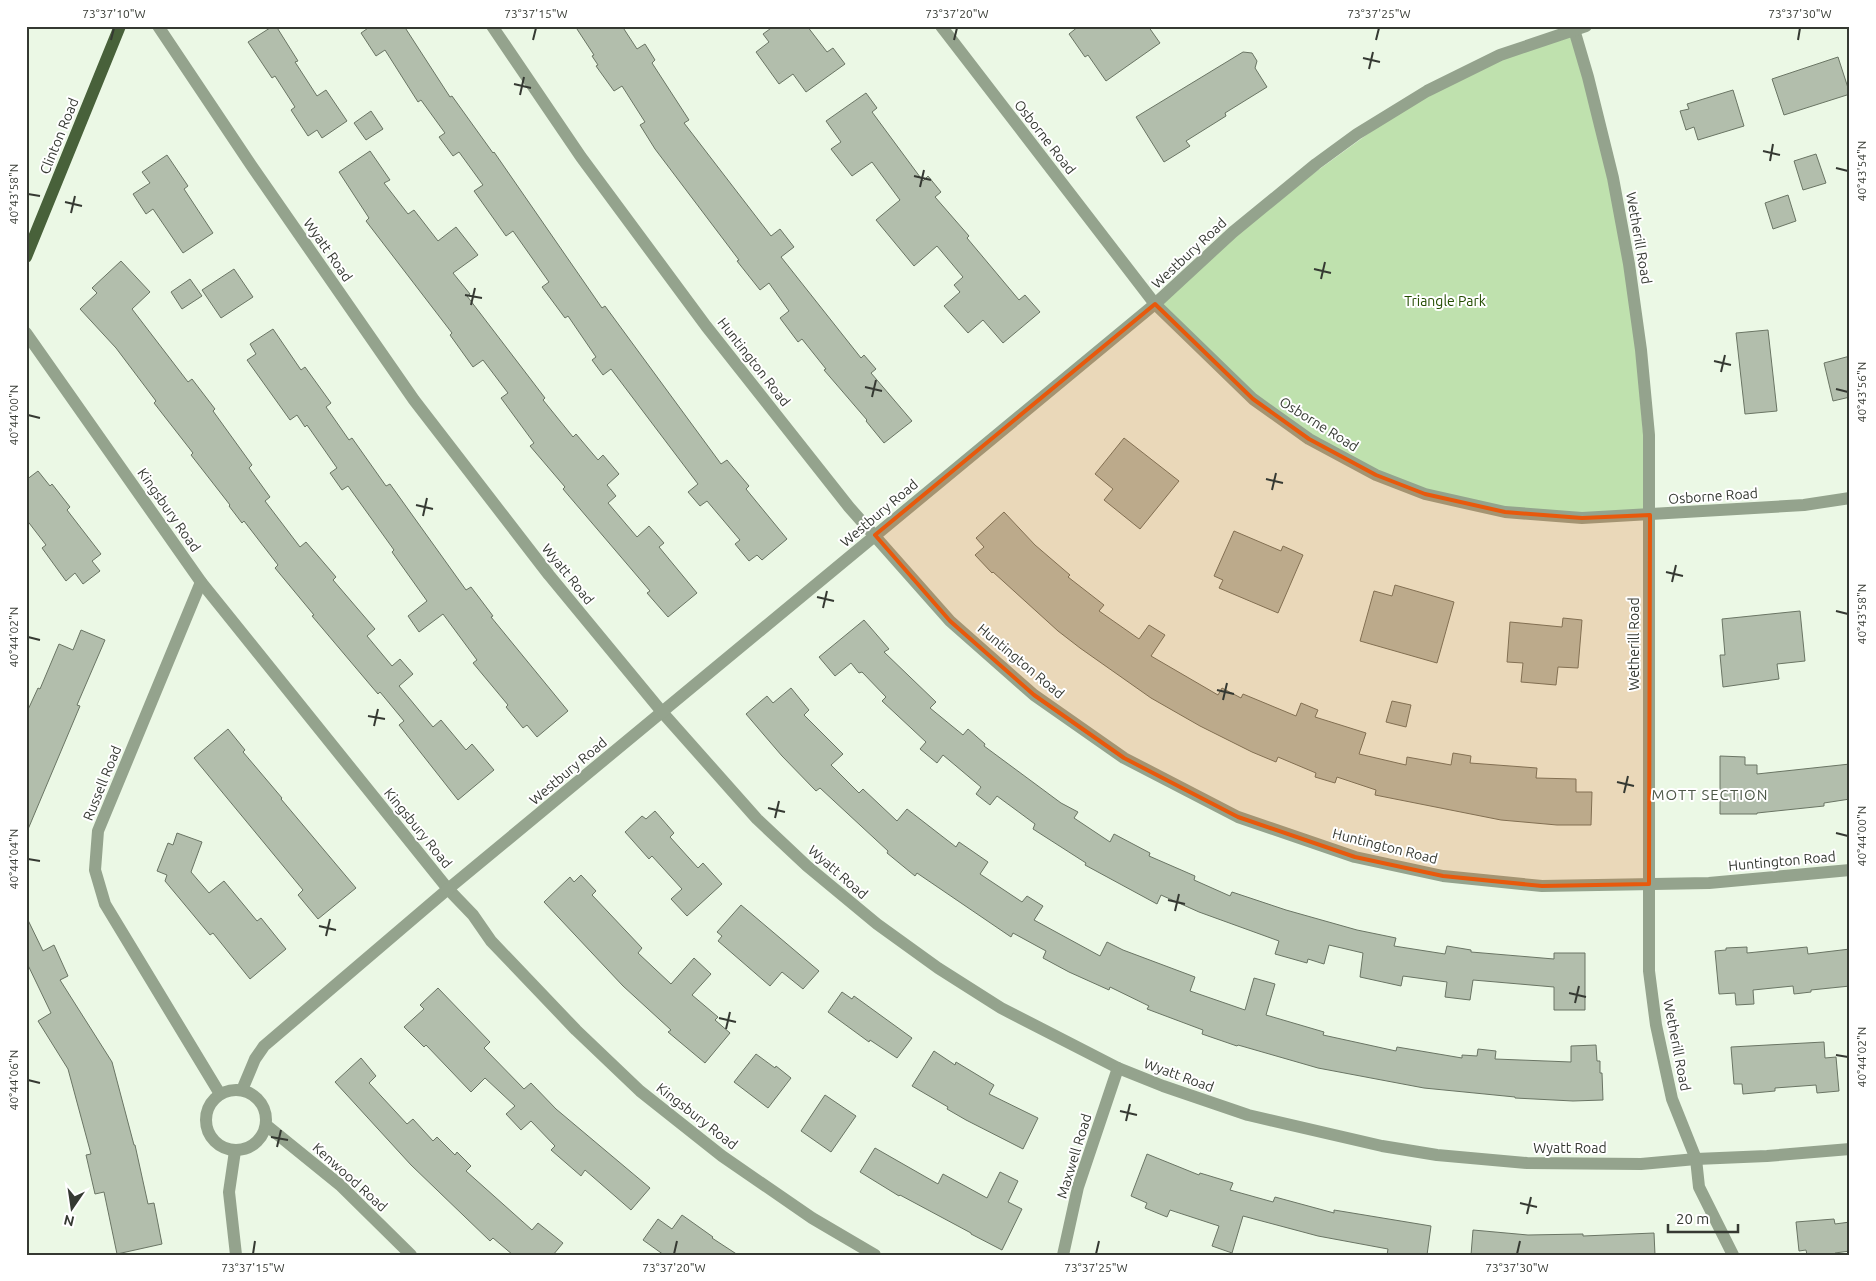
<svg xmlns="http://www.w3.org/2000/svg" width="1876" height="1281" font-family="Ubuntu,sans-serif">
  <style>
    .green { fill: #bfe1ae }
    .building { fill: #b2beac; stroke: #6a7564 }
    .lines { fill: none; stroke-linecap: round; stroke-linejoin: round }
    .minor { stroke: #94a38d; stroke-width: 12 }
    .major { stroke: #48613a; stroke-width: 12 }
    .marked { fill: #e8590c; fill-opacity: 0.2; stroke: #e8590c; stroke-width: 4; stroke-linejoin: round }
    .ticks { fill: none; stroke: #353932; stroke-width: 2 }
    .labels { text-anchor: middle; stroke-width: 4; stroke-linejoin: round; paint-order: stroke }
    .street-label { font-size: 14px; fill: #353932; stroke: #fff }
    .park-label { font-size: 14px; fill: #234c00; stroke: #fff }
    .neighbourhood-label { font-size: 15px; letter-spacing: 1px; fill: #4d5848; stroke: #fff }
    .neatline { fill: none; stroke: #353932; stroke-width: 2 }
    .ticks-label { font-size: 12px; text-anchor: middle; fill: #353932 }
  </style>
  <rect width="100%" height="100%" fill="#ebf8e5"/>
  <path class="green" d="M1574,30L1629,264L1650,515L1505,512L1376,475L1253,399L1155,304L1233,232L1427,91Z"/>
  <g class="building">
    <path d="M273,26H276L298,61L295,62L317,96L326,90L347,121L322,138L317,130L308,136L291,110L295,107L275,76L272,78L248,42Z"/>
    <path d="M371,26H404L450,97L452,96L493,153L494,152L602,308L605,306L721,464L727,460L749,486L746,489L787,539L762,560L757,555L749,561L735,544L740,540L707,501L700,506L688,492L698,484L611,369L603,375L592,360L596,357L568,316L565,318L542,287L549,282L513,231L506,236L474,191L483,185L459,152L453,156L439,137L445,133L421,100L418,102L385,50L376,56L361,33Z"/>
    <path d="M575,26H622L637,49L645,44L655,60L652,63L689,120L684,123L771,236L780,229L794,247L781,257L861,358L864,355L876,369L871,373L912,421L884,443L866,421L867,420L824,370L826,369L802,339L798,342L780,318L789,311L769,283L760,290L737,261L739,260L655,149L640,125L645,122L622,86L614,91L596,66L598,65L592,56L594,55Z"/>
    <path d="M774,26H807L827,52L833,48L845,64L806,92L793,74L779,84L756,52L769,42L763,34Z"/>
    <path d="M1079,26H1148L1160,43L1106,81L1088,55L1085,57L1069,34Z"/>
    <path d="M1243,52L1252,53L1257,61L1255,68L1267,87L1225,113L1226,116L1186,141L1190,146L1164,162L1136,117Z"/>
    <path d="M1838,57L1850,94L1784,115L1772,79Z"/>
    <path d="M1733,90L1744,126L1698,140L1694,127L1686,130L1680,111L1689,109L1687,104Z"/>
    <path d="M866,93L877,108L872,112L923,181L928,176L941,192L935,197L969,236L967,238L1019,300L1025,295L1040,312L1003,343L983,320L968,333L944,306L960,292L954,285L963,277L937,246L914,266L876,220L900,200L872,162L852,176L831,149L841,142L826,121Z"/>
    <path d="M371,111L383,129L366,140L354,123Z"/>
    <path d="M370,151L390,180L384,183L408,214L414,210L438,241L456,227L478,255L453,273L470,294L467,296L545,398L543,400L573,437L576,434L598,460L603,455L619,474L607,485L616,496L608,503L637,537L649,526L664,543L659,547L697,593L668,617L647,593L650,591L563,489L565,487L530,446L534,443L501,398L508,393L483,360L473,367L450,335L452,333L366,221L369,218L339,172Z"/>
    <path d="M1816,154L1826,183L1803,190L1794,161Z"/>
    <path d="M167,155L188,186L184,189L213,233L183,253L153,209L146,214L133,194L150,183L142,172Z"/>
    <path d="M1788,195L1796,221L1773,229L1765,203Z"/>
    <path d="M121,261L150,292L132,309L188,382L192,379L215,409L213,411L252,465L249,468L270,497L265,501L300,547L306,542L336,577L333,580L375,629L367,636L392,666L400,659L413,674L399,686L433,727L441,720L466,750L472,744L494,770L458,800L399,725L404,721L380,692L378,694L372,687L312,616L314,615L275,568L278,565L244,521L242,523L229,506L230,505L191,455L193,453L154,403L156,401L116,348L80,309L97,293L92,288Z"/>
    <path d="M234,269L253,297L221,318L202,290Z"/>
    <path d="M190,279L202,296L182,309L171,292Z"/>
    <path d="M273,329L301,370L305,367L331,403L326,407L349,440L352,438L386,486L390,484L466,590L471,587L493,616L491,617L568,711L537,737L527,725L523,728L506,707L508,705L473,663L477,660L443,614L419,632L408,616L427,601L392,552L394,550L348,486L342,490L330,473L337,468L307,425L305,427L297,415L290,420L247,360L256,354L250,344Z"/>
    <path d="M1768,330L1777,411L1745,414L1736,333Z"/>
    <path d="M1850,356V397L1833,401L1824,363Z"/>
    <path d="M1124,438L1179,481L1140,529L1104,500L1113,489L1095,474Z"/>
    <path d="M38,471L50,486L52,484L70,507L67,510L101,554L92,561L100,571L83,584L75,573L66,581L42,548L46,545L26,519V480Z"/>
    <path d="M1004,512L1035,545L1070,575L1068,577L1104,605L1099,611L1139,639L1149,625L1165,635L1151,656L1218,695L1222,688L1241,698L1243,694L1296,716L1301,703L1318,710L1315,717L1366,733L1359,754L1406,765L1407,757L1451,765L1453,753L1471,756L1470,763L1537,768L1536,778L1576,779V792H1592L1591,825H1557L1501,820L1375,795L1376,790L1337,777L1335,783L1315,777L1316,773L1278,757L1276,762L1252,752L1200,726L1151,698L1080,648L1058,631L993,572L992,573L975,555L984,547L976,538Z"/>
    <path d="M1234,531L1281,551L1283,546L1303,555L1278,613L1219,588L1223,580L1214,576Z"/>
    <path d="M1395,585L1454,602L1437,663L1360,641L1374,591L1392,596Z"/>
    <path d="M1800,611L1805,661L1777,664L1779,679L1723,687L1720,655H1725L1722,619Z"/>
    <path d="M1563,618L1582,620L1578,668L1558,667L1556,685L1521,682L1523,663L1507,662L1510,622L1562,627Z"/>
    <path d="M864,620L889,649L884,652L936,702L930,708L963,735L968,729L985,744L984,746L1061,803L1078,812L1074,818L1110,842L1114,834L1150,853L1149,856L1195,876L1194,880L1230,896L1232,892L1286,910L1357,930L1396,938L1394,946L1445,954L1447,946L1471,950V952L1554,959V953H1585V1010H1554V987L1473,980L1470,1000L1445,997L1447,982L1403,976L1401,986L1360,977L1363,953L1329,945L1324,964L1308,959L1307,963L1275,954L1279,941L1199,912L1161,895L1157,904L1085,865L1086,863L1033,829L1035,824L997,796L990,805L976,794L981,787L943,755L937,763L920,749L926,742L882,701L886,697L862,672L859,673L851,663L835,676L819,657Z"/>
    <path d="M81,630L105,640L77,705L80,706L26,834V714L38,688L40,689L59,644L73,650Z"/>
    <path d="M791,688L809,710L804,715L843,754L831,765L859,793L863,789L897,821L907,809L956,847L959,842L988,862L980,874L1022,902L1027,896L1043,906L1034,920L1100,956L1107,942L1123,950L1195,977L1190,991L1245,1010L1254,978L1275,984L1266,1015L1324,1032L1323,1035L1396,1051L1397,1047L1462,1058V1055L1477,1056L1478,1049L1496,1051L1495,1059L1571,1062V1046L1596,1045L1597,1061H1600V1073H1602L1603,1100L1573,1101L1515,1098V1097L1424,1088L1318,1068L1238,1045L1237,1046L1202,1034L1203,1030L1147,1009L1149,1006L1110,987L1109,990L1069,972L1043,958L1046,951L1013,933L1011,937L917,873L915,876L887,853L888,851L820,788L816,791L782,756L746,714L767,696L773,703Z"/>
    <path d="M1392,701L1411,705L1406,727L1386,722Z"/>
    <path d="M228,729L245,750L243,752L282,798L281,799L356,888L318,919L298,895L303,890L194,758Z"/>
    <path d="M1720,756L1745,757V765H1757V774L1850,764V799L1824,803V806L1757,813V814H1720Z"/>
    <path d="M655,811L674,833L670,837L698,868L703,863L722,884L687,916L671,899L682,889L652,856L649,859L625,832L642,816L646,819Z"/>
    <path d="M177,833L202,842L191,872L209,893L224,881L257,921L261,918L286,949L250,979L213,933L210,935L165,881L167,875L157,871L168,843L173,845Z"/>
    <path d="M581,875L596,891L592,895L642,948L638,953L671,984L694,958L711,974L692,995L718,1017L715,1020L730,1033L705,1063L668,1032L671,1030L623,986L544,902L570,877L574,882Z"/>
    <path d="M741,905L819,971L803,989L782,972L770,986L718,941L722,936L717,932Z"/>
    <path d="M26,916L43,951L54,945L68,976L60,980L112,1062L134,1145H135L148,1204L154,1203L162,1244L117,1254L104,1192L95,1194L86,1155L91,1154L68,1069L38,1021L51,1013L26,961Z"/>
    <path d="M1747,947V953L1807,947L1808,954L1850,949V986L1811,990V992L1794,994L1793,986L1753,990L1754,1004L1736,1005L1735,993L1719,994L1715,951L1726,950V948Z"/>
    <path d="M438,988L490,1042L484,1048L524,1089L531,1083L556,1109L650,1188L631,1210L585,1170L581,1176L551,1150L555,1146L531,1121L521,1130L506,1114L515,1106L485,1078L471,1092L426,1045L424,1047L404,1027L424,1009L420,1005Z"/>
    <path d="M842,992L852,999L854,996L912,1038L897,1058L870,1040L869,1042L828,1012Z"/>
    <path d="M1824,1042L1825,1058L1836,1057L1839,1091L1817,1093L1816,1085L1775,1088V1091L1743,1094L1742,1084H1734L1731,1047Z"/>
    <path d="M934,1051L955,1065L956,1062L994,1085L989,1094L1038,1118L1023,1149L966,1120L947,1109L948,1107L912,1086Z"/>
    <path d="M756,1054L775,1068L776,1066L791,1078L768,1108L734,1082Z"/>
    <path d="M361,1058L376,1076L369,1083L407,1124L413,1119L433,1141L437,1137L455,1155L457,1152L471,1166L466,1171L532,1230L538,1223L563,1243L553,1255H513L493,1238L490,1241L411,1165L335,1082Z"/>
    <path d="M825,1095L856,1116L831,1152L801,1131Z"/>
    <path d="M875,1148L938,1184L943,1174L987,1198L1000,1172L1018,1181L1008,1202L1022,1209L1002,1250L971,1234V1233L900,1195L899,1196L860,1172Z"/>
    <path d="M1147,1154L1199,1175L1200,1173L1233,1183L1230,1190L1273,1202L1275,1197L1334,1213V1210L1431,1226L1427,1255H1387L1388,1249L1318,1236L1243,1216L1232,1253L1212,1246L1219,1226L1170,1210L1167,1217L1145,1208L1147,1203L1131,1196Z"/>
    <path d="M682,1215L713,1237L712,1238L738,1255H664L643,1240L658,1219L672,1229Z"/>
    <path d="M1834,1219L1835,1224L1850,1222V1251L1835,1253V1255H1807L1806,1250L1799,1251L1796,1222Z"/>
    <path d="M1473,1230L1528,1235L1583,1234V1236L1654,1233L1655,1255H1471Z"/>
  </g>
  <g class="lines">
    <g class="minor">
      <path d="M158,26L251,165L414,400L549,575L662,712L757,819L807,866L877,924L938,968L1001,1008L1118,1068L1163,1086L1248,1115L1382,1146L1437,1155L1527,1163L1641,1164L1696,1159L1767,1156L1850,1149"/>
      <path d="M492,26L581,157L706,326L849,507L950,621L1034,695L1124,758L1238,817L1355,857L1443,876L1542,886L1709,883L1850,870"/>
      <path d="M941,26L1155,304L1253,399L1309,439L1376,475L1425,494L1505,512L1582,518L1804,505L1850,498"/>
      <path d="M1573,26L1588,77L1613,178L1629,264L1641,350L1649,435V971L1656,1025L1672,1099L1696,1159L1699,1187L1733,1255"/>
      <path d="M26,333L201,582L448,889L473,915L491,941L576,1030L640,1091L722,1156L812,1218L875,1255"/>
      <path d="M201,582L98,831L95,870L105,904L220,1094"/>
      <circle cx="236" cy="1120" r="30"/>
      <path d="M242,1090L255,1059L264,1046L448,889L1155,304L1233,232L1316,164L1357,134L1427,91L1500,55L1586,26"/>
      <path d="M266,1125L340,1185L411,1255"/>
      <path d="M235,1151L229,1192L236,1255"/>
      <path d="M1063,1255L1078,1187L1118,1068"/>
    </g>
    <path class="major" d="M26,257L120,26"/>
  </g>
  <path class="marked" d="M1155,304L1253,399L1309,439L1376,475L1425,494L1505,512L1582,518L1650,515L1649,884L1542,886L1443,876L1355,857L1238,817L1124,758L1034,695L950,621L875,535Z"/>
  <path class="ticks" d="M111,40L114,28M533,40L536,28M954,40L957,28M1376,40L1379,28M1798,40L1800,28M1363,58L1380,62M1369,69L1373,52M514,84L531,88M520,95L524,77M1763,151L1780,155M1770,161L1773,144M1836,168L1848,171M914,176L931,180M920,187L924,170M28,194L40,196M65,202L82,206M71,213L75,196M1314,269L1331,273M1321,279L1325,262M465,295L482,298M471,305L475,288M1714,361L1731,365M1721,372L1725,355M865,387L882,391M1836,389L1848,392M872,397L876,380M28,415L40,418M1266,479L1283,483M1272,490L1276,473M416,505L433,509M423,516L427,498M1666,572L1683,576M1672,582L1676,565M817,597L834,601M823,608L827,591M1836,611L1848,614M28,637L40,640M1217,690L1234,694M1223,700L1227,683M368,716L385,719M374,726L378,709M1617,782L1634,786M1624,793L1628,776M768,808L785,812M775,818L779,801M1836,833L1848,836M28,859L40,861M1168,900L1185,904M1175,911L1179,894M319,926L336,930M326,936L330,919M1569,993L1586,997M1575,1003L1579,986M719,1018L736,1022M726,1029L730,1012M1836,1055L1848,1057M28,1080L40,1083M1120,1111L1137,1115M1126,1121L1130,1104M271,1137L288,1140M277,1147L281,1130M1520,1203L1537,1207M1527,1214L1531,1197M253,1254L255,1241M674,1254L677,1241M1096,1254L1099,1241M1517,1254L1520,1241"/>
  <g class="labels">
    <g class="street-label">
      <text transform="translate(59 136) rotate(-68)" y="5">Clinton Road</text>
      <text transform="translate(1045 137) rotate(52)" y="5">Osborne Road</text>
      <text transform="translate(1639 238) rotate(80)" y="5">Wetherill Road</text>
      <text transform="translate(328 250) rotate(55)" y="5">Wyatt Road</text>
      <text transform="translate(1189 253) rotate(-43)" y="5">Westbury Road</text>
      <text transform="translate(754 362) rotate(52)" y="5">Huntington Road</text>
      <text transform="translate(1319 424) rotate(32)" y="5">Osborne Road</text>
      <text transform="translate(1713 496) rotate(-4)" y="5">Osborne Road</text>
      <text transform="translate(169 510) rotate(55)" y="5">Kingsbury Road</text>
      <text transform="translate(879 513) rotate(-40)" y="5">Westbury Road</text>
      <text transform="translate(568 574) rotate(51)" y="5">Wyatt Road</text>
      <text transform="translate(1634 644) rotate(-90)" y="5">Wetherill Road</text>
      <text transform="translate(1021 661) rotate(40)" y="5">Huntington Road</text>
      <text transform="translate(568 771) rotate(-40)" y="5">Westbury Road</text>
      <text transform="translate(102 783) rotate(-68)" y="5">Russell Road</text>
      <text transform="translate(418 828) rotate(51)" y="5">Kingsbury Road</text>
      <text transform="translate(1385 846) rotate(14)" y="5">Huntington Road</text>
      <text transform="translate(1782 861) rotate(-5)" y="5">Huntington Road</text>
      <text transform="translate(838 872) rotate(41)" y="5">Wyatt Road</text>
      <text transform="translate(1677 1045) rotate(79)" y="5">Wetherill Road</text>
      <text transform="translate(1179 1075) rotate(20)" y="5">Wyatt Road</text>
      <text transform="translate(697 1116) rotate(38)" y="5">Kingsbury Road</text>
      <text x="1570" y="1153">Wyatt Road</text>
      <text transform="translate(1074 1156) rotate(-73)" y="5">Maxwell Road</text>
      <text transform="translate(350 1177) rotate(42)" y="5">Kenwood Road</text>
    </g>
    <g class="park-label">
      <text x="1445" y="306">Triangle Park</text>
    </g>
    <g class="neighbourhood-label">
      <text x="1710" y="800">MOTT SECTION</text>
    </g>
  </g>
  <rect width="1876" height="1281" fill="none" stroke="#ffffff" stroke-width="55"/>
  <g transform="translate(72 1208) rotate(193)" stroke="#ffffff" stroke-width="4" paint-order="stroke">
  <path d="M0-4L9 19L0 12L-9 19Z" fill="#353932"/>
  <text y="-8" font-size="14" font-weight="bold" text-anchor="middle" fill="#353932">N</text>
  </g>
  <path d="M1668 1224v8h70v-8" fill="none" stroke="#353932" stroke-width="2.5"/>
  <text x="1676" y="1224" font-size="15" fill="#353932" stroke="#ffffff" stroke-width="4" paint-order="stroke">20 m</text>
  <rect x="28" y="28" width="1820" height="1226" class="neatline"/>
  <g class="ticks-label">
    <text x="114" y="18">73°37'10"W</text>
    <text x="536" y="18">73°37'15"W</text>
    <text x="957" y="18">73°37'20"W</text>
    <text x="1379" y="18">73°37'25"W</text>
    <text x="1800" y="18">73°37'30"W</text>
    <text transform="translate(1862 171) rotate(-90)" y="4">40°43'54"N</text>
    <text transform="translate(14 194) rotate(-90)" y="4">40°43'58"N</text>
    <text transform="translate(1862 392) rotate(-90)" y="4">40°43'56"N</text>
    <text transform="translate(14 415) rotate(-90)" y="4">40°44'00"N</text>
    <text transform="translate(1862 614) rotate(-90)" y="4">40°43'58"N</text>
    <text transform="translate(14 637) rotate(-90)" y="4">40°44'02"N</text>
    <text transform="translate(1862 836) rotate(-90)" y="4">40°44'00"N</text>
    <text transform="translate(14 859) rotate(-90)" y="4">40°44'04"N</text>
    <text transform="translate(1862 1057) rotate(-90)" y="4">40°44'02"N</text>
    <text transform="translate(14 1080) rotate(-90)" y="4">40°44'06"N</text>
    <text x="253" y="1272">73°37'15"W</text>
    <text x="674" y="1272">73°37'20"W</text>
    <text x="1096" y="1272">73°37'25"W</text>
    <text x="1517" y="1272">73°37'30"W</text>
  </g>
</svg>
